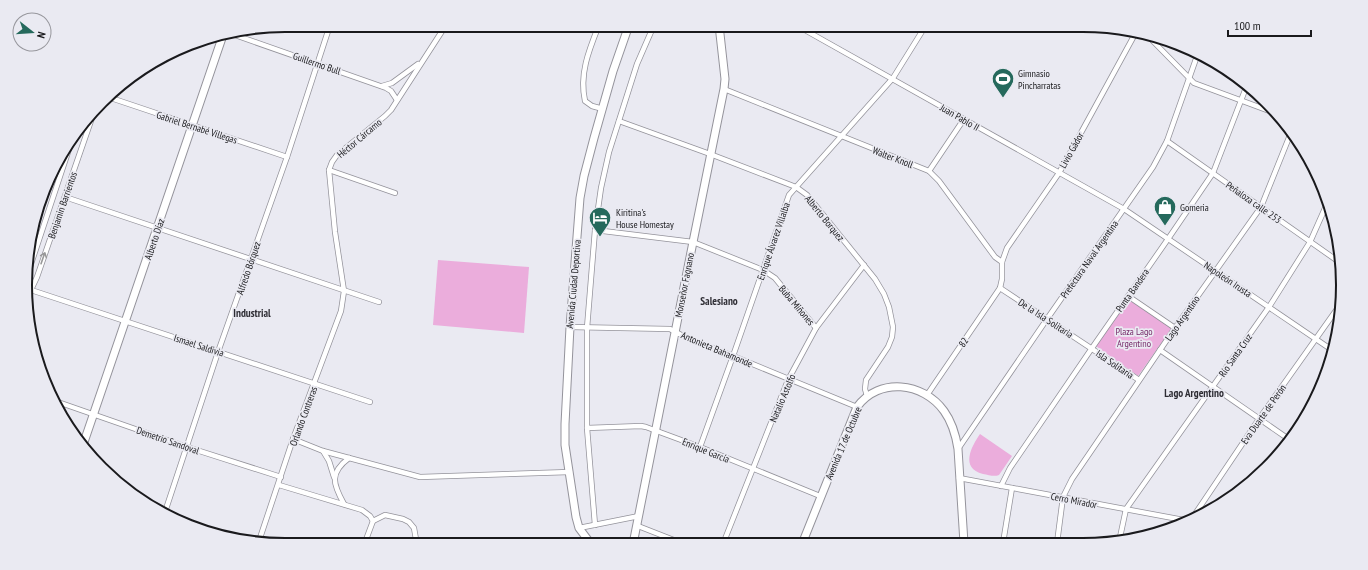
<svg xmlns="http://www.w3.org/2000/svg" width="1368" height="570" font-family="'PT Sans Narrow',sans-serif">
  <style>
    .green { fill: #ebaddc }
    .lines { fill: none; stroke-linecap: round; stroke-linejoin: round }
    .street-casing { stroke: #94939b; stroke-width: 6 }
    .secondary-casing { stroke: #94939b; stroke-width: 9 }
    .street { stroke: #fff; stroke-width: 4.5 }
    .secondary { stroke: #fff; stroke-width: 7 }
    .oneway { stroke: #989899 }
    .labels { text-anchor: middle; stroke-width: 3.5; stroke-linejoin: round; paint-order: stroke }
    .street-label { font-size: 10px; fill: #1a1a1d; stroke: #eaeaf2 }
    .poi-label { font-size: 10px; fill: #1a1a1d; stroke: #eaeaf2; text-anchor: start }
    .park-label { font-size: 10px; fill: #762b69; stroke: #eaeaf2 }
    .neighbourhood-label { font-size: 11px; font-weight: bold; fill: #2e2d34; stroke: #eaeaf2 }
    .rim { fill: none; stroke: #1a1a1d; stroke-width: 2 }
  </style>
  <rect width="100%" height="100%" fill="#eaeaf2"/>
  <g class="green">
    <path d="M438,260L529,267L524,333L433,325Z"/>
    <path d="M1129,300L1172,328L1138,376L1096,346Z"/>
    <path d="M980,434L1012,456L999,475C994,477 989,475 983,474C960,468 971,447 980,434Z"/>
  </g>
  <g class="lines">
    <g class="street-casing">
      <g id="street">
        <path d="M599,25C589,50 579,74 585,101L592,106L603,109"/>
        <path d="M796,25L1124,209L1332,350"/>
        <path d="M232,34L386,88L391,91L397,100"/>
        <path d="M1147,35L1194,83L1272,112"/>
        <path d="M382,86L392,83L418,64"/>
        <path d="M724,89L929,171L939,181L995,257L1002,262V279L1000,288L927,395"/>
        <path d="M108,97L287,157"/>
        <path d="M619,121L710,154L796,187L807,195L875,279L884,294L889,307L893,327L892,337L888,347L866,380L865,389L867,396"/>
        <path d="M1167,141L1342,264"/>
        <path d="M329,170L395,193"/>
        <path d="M929,171L964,119"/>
        <path d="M65,197L379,302"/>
        <path d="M595,230L693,242L763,270L775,278L816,328"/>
        <path d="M1002,262L1007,248L1059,173L1135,34"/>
        <path d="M28,273L72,140"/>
        <path d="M1000,288L1139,380"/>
        <path d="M28,289L370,402"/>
        <path d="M29,294L37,277L93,115"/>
        <path d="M1128,296L1175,328"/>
        <path d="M570,327L670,329L683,336L733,356L857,407"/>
        <path d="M1160,350L1290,440"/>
        <path d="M55,401L187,447L281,477"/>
        <path d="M587,428L641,426L646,427L700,447L820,496"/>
        <path d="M293,439L323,451L420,477L570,472"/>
        <path d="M700,447L733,356L789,195L893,78L926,25"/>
        <path d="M958,449L1047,319L1153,167L1167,141L1197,56"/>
        <path d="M323,451L329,461L334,477"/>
        <path d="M959,478L1189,521"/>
        <path d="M279,485L362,510L370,516L373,521L385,515L403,519L409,522L414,528L417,545"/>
        <path d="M1001,486L1010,468L1092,348L1168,239L1213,173L1247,85"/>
        <path d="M344,504C333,484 329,473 349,458"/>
        <path d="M165,512L218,352L287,157L330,25"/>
        <path d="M1191,520L1259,419L1337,309"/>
        <path d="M595,525L587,428V328L595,230L601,188L609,152L637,64L654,25"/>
        <path d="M638,526L684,544"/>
        <path d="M579,528L639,516"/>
        <path d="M259,541L293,439L341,311L344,291L335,232L329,170L332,162L337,155L385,116L391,110L446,25"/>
        <path d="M1119,542L1126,509L1269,307L1310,242L1326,206"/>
        <path d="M1003,543L1012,488"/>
        <path d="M1057,543L1063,497L1072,479L1175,328L1261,207L1290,135"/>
        <path d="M723,544L788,380L816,328L864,265"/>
        <path d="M364,545L373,521"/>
      </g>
    </g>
    <g class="secondary-casing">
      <g id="secondary">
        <path d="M84,442L223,35"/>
        <path d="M591,544L579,528L576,517L565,445V424L570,327L580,198L584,176L594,138L613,71L629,25"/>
        <path d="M633,544L693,242L724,89L725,79L719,25"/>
        <path d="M802,544L857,407C879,377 923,382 944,411C952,422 956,436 958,449L964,543"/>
      </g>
    </g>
    <use href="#street" class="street"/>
    <use href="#secondary" class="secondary"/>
  </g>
  <defs><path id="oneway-shaft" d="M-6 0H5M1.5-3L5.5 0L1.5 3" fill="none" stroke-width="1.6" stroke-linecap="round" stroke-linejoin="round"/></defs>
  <use class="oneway" href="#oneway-shaft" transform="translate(43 258) rotate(-71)"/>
  <defs>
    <g id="stadium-pin" transform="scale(1.15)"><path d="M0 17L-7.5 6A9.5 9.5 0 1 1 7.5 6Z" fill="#25695c" stroke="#eaeaf2"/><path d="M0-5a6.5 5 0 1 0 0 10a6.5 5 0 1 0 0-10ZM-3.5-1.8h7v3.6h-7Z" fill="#fff"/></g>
    <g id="shop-pin" transform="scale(1.15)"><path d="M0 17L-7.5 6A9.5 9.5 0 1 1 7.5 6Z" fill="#25695c" stroke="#eaeaf2"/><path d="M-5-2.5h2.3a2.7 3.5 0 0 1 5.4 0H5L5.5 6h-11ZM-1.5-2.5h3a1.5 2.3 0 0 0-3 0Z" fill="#fff"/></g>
    <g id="hotel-pin" transform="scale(1.15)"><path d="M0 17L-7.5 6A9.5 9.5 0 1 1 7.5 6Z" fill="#25695c" stroke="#eaeaf2"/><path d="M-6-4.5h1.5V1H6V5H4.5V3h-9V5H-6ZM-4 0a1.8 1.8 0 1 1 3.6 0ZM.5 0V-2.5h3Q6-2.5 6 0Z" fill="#fff"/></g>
  </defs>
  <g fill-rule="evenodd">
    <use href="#stadium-pin" x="1003" y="79"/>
    <use href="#shop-pin" x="1165" y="207"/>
    <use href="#hotel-pin" x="600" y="218"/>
  </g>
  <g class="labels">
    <g class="street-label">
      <text transform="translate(317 63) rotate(19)" y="4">Guillermo Bull</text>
      <text transform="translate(960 117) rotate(30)" y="4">Juan Pablo II</text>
      <text transform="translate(197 127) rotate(18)" y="4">Gabriel Bernabé Villegas</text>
      <text transform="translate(359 138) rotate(-40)" y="4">Héctor Cárcamo</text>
      <text transform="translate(1071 150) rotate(-61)" y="4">Livio Gádor</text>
      <text transform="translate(893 157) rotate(21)" y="4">Walter Knoll</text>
      <text transform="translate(1254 202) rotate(35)" y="4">Peñaloza calle 253</text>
      <text transform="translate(62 205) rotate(-71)" y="4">Benjamin Barrientos</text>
      <text transform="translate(825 218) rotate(51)" y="4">Alberto Borquez</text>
      <text transform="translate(154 239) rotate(-71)" y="4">Alberto Díaz</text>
      <text transform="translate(773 241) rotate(-71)" y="4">Enrique Álvarez Villalba</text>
      <text transform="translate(1089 259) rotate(-55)" y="4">Prefectura Naval Argentina</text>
      <text transform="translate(248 268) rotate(-71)" y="4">Alfredo Bórquez</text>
      <text transform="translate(1228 279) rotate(34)" y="4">Napoleón Irusta</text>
      <text transform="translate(573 284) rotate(-85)" y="4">Avenida Ciudad Deportiva</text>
      <text transform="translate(684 285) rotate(-79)" y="4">Monseñor Fagnano</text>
      <text transform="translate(1132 290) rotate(-55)" y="4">Punta Bandera</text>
      <text transform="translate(797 305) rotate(50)" y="4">Buba Miñones</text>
      <text transform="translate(1046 318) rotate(33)" y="4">De la Isla Solitaria</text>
      <text transform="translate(1182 318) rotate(-55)" y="4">Lago Argentino</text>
      <text transform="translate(963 342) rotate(-55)" y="4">82</text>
      <text transform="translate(199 345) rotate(18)" y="4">Ismael Saldivia</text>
      <text transform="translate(717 349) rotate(23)" y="4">Antonieta Bahamonde</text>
      <text transform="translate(1235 355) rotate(-55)" y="4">Río Santa Cruz</text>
      <text transform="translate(1115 364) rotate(34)" y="4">Isla Solitaria</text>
      <text transform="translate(782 398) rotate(-67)" y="4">Natalio Astolfo</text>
      <text transform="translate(1263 414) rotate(-55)" y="4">Eva Duarte de Perón</text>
      <text transform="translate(303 416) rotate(-70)" y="4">Orlando Contreras</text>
      <text transform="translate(168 440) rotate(19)" y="4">Demetrio Sandoval</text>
      <text transform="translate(843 443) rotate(-67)" y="4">Avenida 17 de Octubre</text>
      <text transform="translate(706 450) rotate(22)" y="4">Enrique García</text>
      <text transform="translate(1074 500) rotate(11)" y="4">Cerro Mirador</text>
    </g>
    <g class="poi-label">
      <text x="1018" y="77">Gimnasio<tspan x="1018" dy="12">Pincharratas</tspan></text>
      <text x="1180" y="211">Gomeria</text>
      <text x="616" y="216">Kiritina's<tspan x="616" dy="12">House Homestay</tspan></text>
    </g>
    <g class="park-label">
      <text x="1134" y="335">Plaza Lago<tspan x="1134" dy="12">Argentino</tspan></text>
    </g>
    <g class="neighbourhood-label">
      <text x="719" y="305">Salesiano</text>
      <text x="252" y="317">Industrial</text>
      <text x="1194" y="397">Lago Argentino</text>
    </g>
  </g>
  <path d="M0 0H1368V570H0ZM285 32H1083A253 253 0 0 1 1336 285V285A253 253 0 0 1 1083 538H285A253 253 0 0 1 32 285V285A253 253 0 0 1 285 32Z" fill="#eaeaf2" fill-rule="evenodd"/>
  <path class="rim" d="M285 32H1083A253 253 0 0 1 1336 285V285A253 253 0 0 1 1083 538H285A253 253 0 0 1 32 285V285A253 253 0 0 1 285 32Z"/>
  <g transform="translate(32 32) rotate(107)"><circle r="19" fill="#eaeaf2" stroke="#97979d"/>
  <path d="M0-3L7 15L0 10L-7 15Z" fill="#25695c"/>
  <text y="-6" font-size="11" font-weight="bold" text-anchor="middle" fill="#1a1a1d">N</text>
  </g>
  <path d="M1228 30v6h83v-6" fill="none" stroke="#1a1a1d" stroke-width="2"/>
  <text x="1234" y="30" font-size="12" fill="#1a1a1d" stroke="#eaeaf2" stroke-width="3" paint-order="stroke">100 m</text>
</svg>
